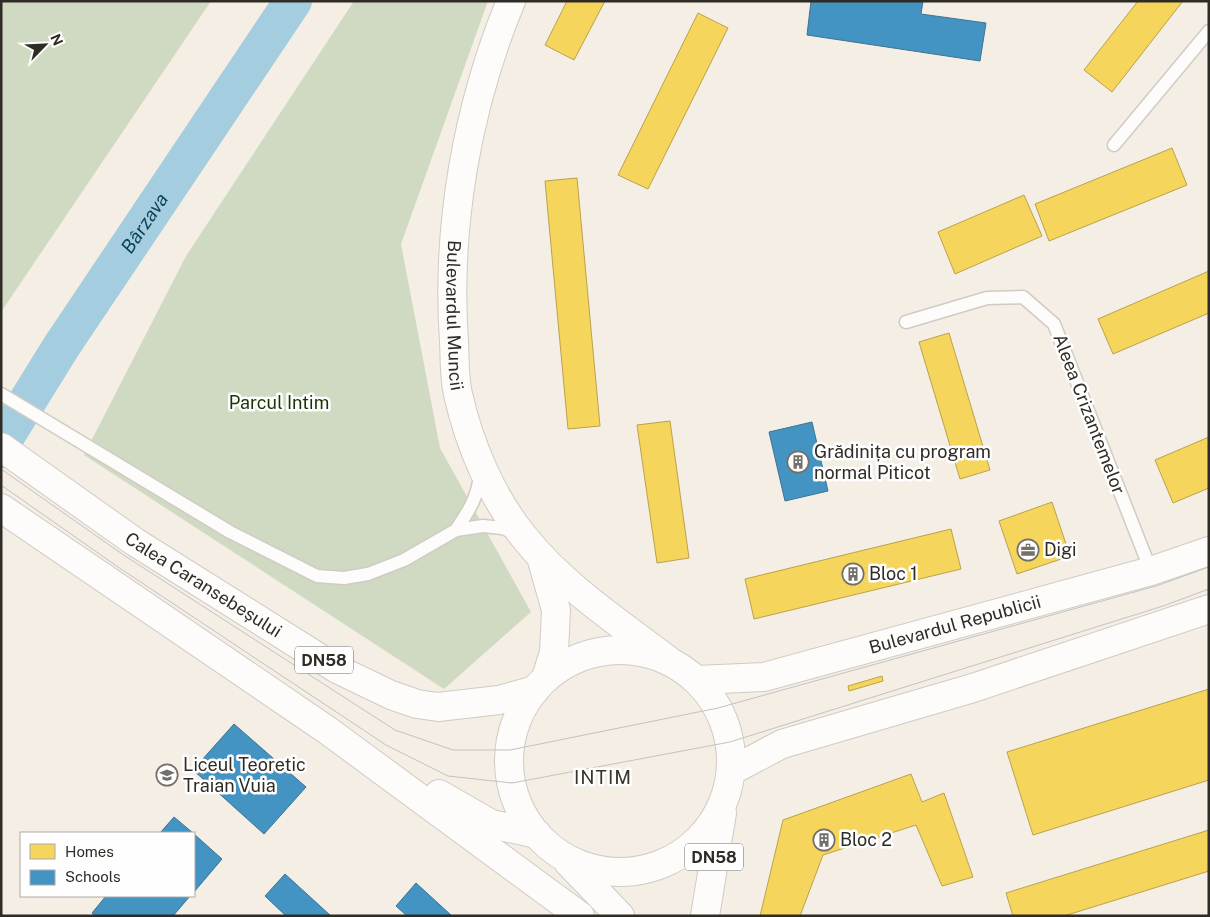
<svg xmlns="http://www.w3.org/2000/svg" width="1210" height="917" font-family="'Public Sans',sans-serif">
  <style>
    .green { fill: #d0dac2 }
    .homes { fill: #f6d55c; stroke: #baa24c }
    .schools { fill: #4393c3; stroke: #3d7494 }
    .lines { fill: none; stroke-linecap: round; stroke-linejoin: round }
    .river { stroke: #a4cee0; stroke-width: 38 }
    .lane-casing { stroke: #d0cbc4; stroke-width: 15 }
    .secondary-casing { stroke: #d0cbc4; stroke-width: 30 }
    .primary-casing { stroke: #d0cbc4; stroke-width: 30 }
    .lane { stroke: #fdfcfb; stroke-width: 12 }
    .secondary { stroke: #fdfcfb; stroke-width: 28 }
    .primary { stroke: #fdfcfb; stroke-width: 28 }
    .tram { stroke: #c4c2c0; stroke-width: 1 }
    .labels { text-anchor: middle; stroke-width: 5; stroke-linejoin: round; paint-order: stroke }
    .shield { fill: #fefefe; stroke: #6d6a66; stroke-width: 1 }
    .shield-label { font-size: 16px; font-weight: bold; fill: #2f2b25 }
    .street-label { font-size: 18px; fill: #2f2b25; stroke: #fefefe }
    .park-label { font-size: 18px; fill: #173501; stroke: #fefefe }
    .poi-label { font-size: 18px; fill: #2f2b25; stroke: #fefefe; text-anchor: start }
    .water-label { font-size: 19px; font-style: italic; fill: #0b4156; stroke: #fefefe }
    .neighbourhood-label { font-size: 19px; letter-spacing: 1px; fill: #3b3326; stroke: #fefefe }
  </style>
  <rect width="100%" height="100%" fill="#f4eee5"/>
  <g class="green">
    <path d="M1,1H211L1,312Z"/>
    <path d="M354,1H488L401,244L440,448L531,612L444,689L84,455L186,256Z"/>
  </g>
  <g class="homes">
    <path d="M567,1H605L574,60L545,45Z"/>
    <path d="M1138,1H1183L1112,92L1084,70Z"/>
    <path d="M698,13L728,28L648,189L618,175Z"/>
    <path d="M1172,148L1187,185L1049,241L1035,204Z"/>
    <path d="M577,178L600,426L568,429L545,181Z"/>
    <path d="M1024,195L1042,236L955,274L938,232Z"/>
    <path d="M1209,271V313L1113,354L1098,319Z"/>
    <path d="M949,333L990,470L960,479L919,342Z"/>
    <path d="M670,421L689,558L657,563L637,425Z"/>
    <path d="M1209,437V488L1173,503L1155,460Z"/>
    <path d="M1052,502L1070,556L1017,574L999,521Z"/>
    <path d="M951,529L961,569L754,619L745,579Z"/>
    <path d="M882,676L883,681L849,691L848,686Z"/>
    <path d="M1209,689V780L1033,835L1007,752Z"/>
    <path d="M911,774L922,802L944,793L973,877L942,886L916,825L823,855L800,916H760L783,820Z"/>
    <path d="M1209,830V871L1064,916H1013L1006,893Z"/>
  </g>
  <g class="schools">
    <path d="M811,1H923L921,14L986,23L980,61L807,35Z"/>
    <path d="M812,422L828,491L785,501L769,432Z"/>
    <path d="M234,724L306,787L264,834L193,770Z"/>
    <path d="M174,817L193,833H160Z"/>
    <path d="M194,834L222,859L194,892Z"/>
    <path d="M285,874L331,916H286L265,896Z"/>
    <path d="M416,883L452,916H407L396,906Z"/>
    <path d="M106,896H190L173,916H95L92,913Z"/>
  </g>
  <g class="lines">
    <path class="river" id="s1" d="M1,449L4,439L61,347L293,1"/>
    <g class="lane-casing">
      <g id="lane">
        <path d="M1114,145L1209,31"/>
        <path d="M906,322L987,298L1023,297L1054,324L1151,571"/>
        <path d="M1,394L230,532L317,576L344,578L368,574L404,560L456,530L483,526L502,528L516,533"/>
        <path d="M456,530C468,512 478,497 480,475"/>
      </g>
    </g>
    <g class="secondary-casing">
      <g id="secondary">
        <path id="s2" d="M511,1C467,107 446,227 454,342C455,359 454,378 458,394C469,444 492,498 524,537C564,587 618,622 668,660"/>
        <path d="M541,557L556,610L554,652L546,678"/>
        <path id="s3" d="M697,680L764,677L1151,571L1209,551"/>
        <path d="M731,771L782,744L973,688L1209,609"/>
      </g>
    </g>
    <g class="primary-casing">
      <g id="primary">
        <path id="s4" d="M1,447L135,542L337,669L391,695L417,704L438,707L499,700L535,690"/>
        <path d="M1,508L327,730L580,916"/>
        <circle cx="620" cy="761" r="111"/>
        <path d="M439,794L491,824L537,834"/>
        <path d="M568,862L620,916"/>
        <path d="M705,916L722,813"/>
      </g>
    </g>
    <use href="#lane" class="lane"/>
    <use href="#secondary" class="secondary"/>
    <use href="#primary" class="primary"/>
    <g class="tram">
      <path d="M1,469L125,556L395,730L453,750H510L718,708L1156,586L1209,567"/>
      <path d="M1,485L118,567L386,745L448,776L512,783L730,742L1163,606L1209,589"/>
    </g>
  </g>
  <defs>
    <g id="building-ring" transform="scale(1.125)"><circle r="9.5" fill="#fefefe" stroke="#746f68" stroke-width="1.5"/><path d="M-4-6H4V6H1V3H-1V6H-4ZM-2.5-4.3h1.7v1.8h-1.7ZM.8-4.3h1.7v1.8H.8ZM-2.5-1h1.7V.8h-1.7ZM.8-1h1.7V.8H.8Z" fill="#746f68"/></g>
    <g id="office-ring" transform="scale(1.125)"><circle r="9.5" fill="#fefefe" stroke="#746f68" stroke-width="1.5"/><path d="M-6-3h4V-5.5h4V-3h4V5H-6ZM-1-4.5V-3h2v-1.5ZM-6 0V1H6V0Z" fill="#746f68"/></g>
    <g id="school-ring" transform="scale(1.125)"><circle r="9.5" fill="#fefefe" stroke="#746f68" stroke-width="1.5"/><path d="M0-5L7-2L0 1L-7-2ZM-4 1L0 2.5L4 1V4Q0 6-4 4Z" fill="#746f68"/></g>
  </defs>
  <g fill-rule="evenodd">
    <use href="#building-ring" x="798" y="462"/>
    <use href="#office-ring" x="1028" y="550"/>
    <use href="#building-ring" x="853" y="574"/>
    <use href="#school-ring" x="167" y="775"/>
    <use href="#building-ring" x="824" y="840"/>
  </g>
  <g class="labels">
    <g class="shield">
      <rect x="295" y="646.5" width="58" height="27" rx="4"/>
      <rect x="685" y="843.5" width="58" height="27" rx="4"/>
    </g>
    <g class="shield-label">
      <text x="324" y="666">DN58</text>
      <text x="714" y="863">DN58</text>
    </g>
    <g class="street-label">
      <text dy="6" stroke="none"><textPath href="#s2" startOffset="322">Bulevardul Muncii</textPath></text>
      <text transform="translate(1089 414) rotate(69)" y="6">Aleea Crizantemelor</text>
      <text dy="6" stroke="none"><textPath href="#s4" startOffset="245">Calea Caransebeșului</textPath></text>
      <text dy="6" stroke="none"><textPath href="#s3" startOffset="265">Bulevardul Republicii</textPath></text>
    </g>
    <g class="park-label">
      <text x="279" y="409">Parcul Intim</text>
    </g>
    <g class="poi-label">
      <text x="814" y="458">Grădinița cu program<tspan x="814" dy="21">normal Piticot</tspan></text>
      <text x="1044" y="556">Digi</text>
      <text x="869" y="580">Bloc 1</text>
      <text x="183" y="771">Liceul Teoretic<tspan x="183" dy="21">Traian Vuia</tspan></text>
      <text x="840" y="846">Bloc 2</text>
    </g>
    <g class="water-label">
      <text dy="7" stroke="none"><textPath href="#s1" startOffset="268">Bârzava</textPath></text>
    </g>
    <g class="neighbourhood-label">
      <text x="603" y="784">INTIM</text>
    </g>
  </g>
  <rect width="1210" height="917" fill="none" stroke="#2f2b25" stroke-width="5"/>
  <rect x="20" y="832" width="175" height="65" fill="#fefefe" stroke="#abaaa7"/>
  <rect x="30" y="844" width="25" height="15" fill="#f6d55c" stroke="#abaaa7"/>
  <text x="65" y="857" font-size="15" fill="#2f2b25">Homes</text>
  <rect x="30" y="870" width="25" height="15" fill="#4393c3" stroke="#abaaa7"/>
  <text x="65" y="882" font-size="15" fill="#2f2b25">Schools</text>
  <g transform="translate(45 45) rotate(66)" stroke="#fefefe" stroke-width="4" paint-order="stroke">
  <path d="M0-4L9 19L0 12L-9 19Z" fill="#2f2b25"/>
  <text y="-8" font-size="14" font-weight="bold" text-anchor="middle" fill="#2f2b25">N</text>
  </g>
</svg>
